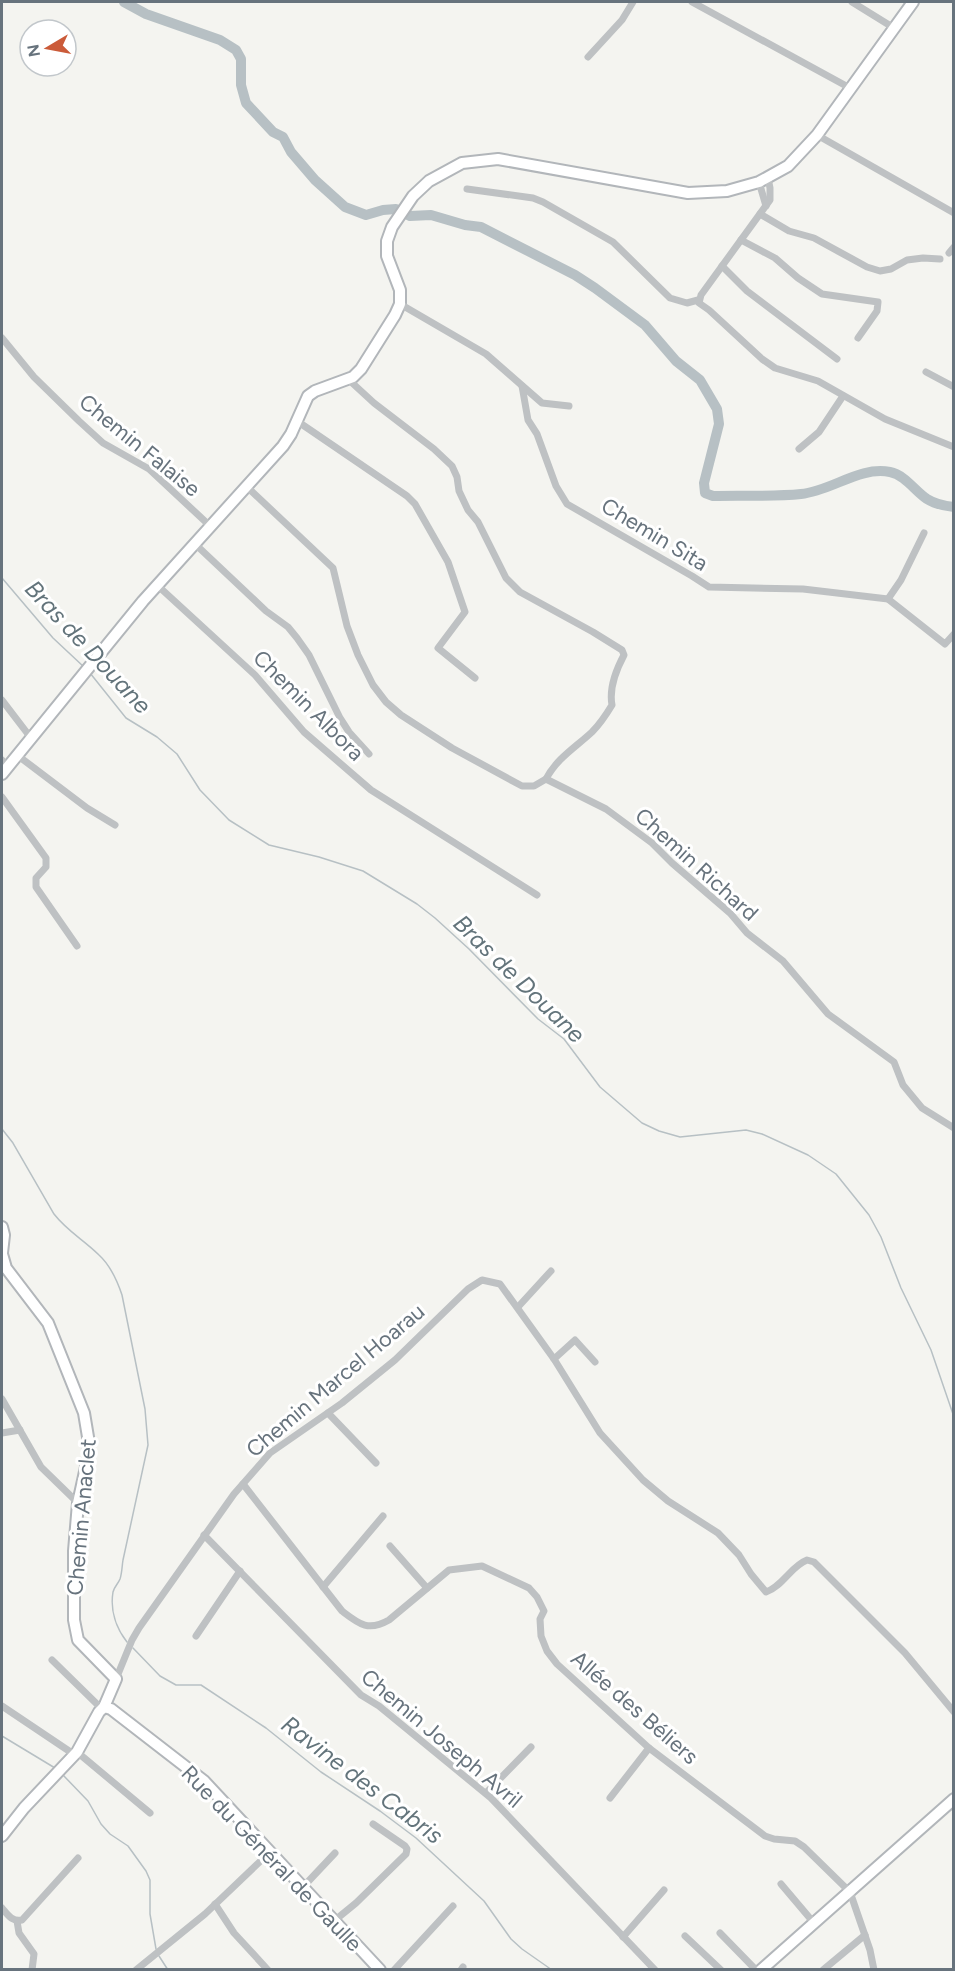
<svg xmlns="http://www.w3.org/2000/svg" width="955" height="1971" font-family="Figtree,sans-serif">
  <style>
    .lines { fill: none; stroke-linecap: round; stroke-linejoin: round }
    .stream { stroke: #b7c0c4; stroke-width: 1.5 }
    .river { stroke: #b7c0c4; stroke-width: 10 }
    .secondary-casing { stroke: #b2b6ba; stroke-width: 14 }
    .street { stroke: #bec1c3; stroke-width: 7 }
    .secondary { stroke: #fff; stroke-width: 10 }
    .labels { text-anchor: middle; stroke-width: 6; stroke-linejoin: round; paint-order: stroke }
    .street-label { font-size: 22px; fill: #67737d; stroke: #fff }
    .water-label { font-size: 24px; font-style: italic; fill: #63747b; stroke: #fff }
  </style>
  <rect width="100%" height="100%" fill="#f4f4f0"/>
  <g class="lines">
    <g class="stream">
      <path d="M2,578L53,638L84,667"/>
      <path d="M90,673L126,718L157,737L177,754L200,790L229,820L269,845L319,857L363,871L417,904L435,918L469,949L538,1019L564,1039L600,1087L642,1123L659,1131L680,1137L746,1130L762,1134L808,1155L836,1174L869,1215L881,1237L901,1288L931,1350L954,1417"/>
      <path d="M2,1129L13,1143L54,1214C67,1231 84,1240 99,1255C111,1266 117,1280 122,1295L145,1409L148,1445L123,1560C122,1566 122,1573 120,1579C118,1584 114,1587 113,1592C110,1610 116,1628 127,1642"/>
      <path d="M133,1648L160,1676L176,1685H201L266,1728L321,1772L380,1811L416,1838L484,1901L511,1939L522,1949L552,1970"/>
      <path d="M2,1736L55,1768"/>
      <path d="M63,1775L88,1801L101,1824L110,1834L128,1846L146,1871L150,1880V1914L156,1949"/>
      <path d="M159,1956L168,1970"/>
    </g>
    <path class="river" d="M124,2L146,14L220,40L236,50L241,59V85L246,103L273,132L283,137L291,152L315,180L345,207L366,215L383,210L396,209L410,216L431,215L465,225L481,227L575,275L595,288L645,325L676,361L700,380L717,409L719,424L704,483L705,493L713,496C742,495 772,497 801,494C832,491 859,466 890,472C905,475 915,491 927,499C935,504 944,506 954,507"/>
    <g class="secondary-casing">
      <g id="secondary">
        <path d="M2,774L143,601L283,446L291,434L308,396L315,391L353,377L361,369L395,315L400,304V290L387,256V241L392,227L413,196L429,181L462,163L498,159L688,193L727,191L759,182L788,166L817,135L913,2"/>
        <path d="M2,1227L4,1235L2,1253"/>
        <path d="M2,1254L6,1268L48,1323L84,1413L89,1443L88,1458L78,1503L74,1551V1620L78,1640L116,1679L104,1707L99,1712L77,1752L24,1808L2,1836"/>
        <path d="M104,1707L111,1709L204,1781L380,1970"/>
        <path d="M761,1970L954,1799"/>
      </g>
    </g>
    <g class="street">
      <path d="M692,2L850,88"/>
      <path d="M852,2L894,28"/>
      <path d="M588,57L622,20L633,2"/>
      <path d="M817,135L954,213"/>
      <path d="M768,178L770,188V200L701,295L699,303L709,310L762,359L775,368L818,381L885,419L954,447"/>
      <path d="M759,182L766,206"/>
      <path d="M467,189L533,198L543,202L613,242L670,298L687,303L698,300"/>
      <path d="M760,214L789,231L814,238L867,267L880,271L891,269L907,260L923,258L940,259"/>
      <path d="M741,240L775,258L798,278L822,294L878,302L877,311L858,338"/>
      <path d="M949,253L954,247"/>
      <path d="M722,266L747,291L837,359"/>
      <path d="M400,304L486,354L542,403L569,406"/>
      <path d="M2,338L34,377L79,421L103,443L149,469L209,525"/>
      <path d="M926,372L954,387"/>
      <path d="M349,380L374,403L434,449L452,466L457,477L459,491L468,510L478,522L506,578L520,592L593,632L622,650L624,655C616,670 609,689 612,705C606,715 600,724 592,732C576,747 557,758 546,779"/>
      <path d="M522,386L528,420L537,434L556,486L567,504L692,576L709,587L803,589L888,599L945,644L954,634"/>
      <path d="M297,421L407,496L415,504L448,562L465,612L438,648L475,678"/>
      <path d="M799,449L819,432L843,396"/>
      <path d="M246,486L333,568L347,626L358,655L373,685L386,702L401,715L452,748L522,786H534L546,779L606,809L652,843L672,863L730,913L747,933L783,961L828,1014L894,1062L903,1085L922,1108L954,1128"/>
      <path d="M194,543L266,611L288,627L297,638L309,655L340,718L349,732L369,754"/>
      <path d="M157,585L255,675L304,732L371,790L537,895"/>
      <path d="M888,599L901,580L924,533"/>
      <path d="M2,700L31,738"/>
      <path d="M17,755L87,808L115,825"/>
      <path d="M2,760L7,767"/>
      <path d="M2,797L46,858V867L36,878V887L77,946"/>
      <path d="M518,1307L551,1271"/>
      <path d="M554,1359L575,1340L595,1362"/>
      <path d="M2,1399L41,1467L78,1503"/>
      <path d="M328,1413L376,1463"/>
      <path d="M2,1433L20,1430"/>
      <path d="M243,1484L342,1611C359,1624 368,1632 389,1620L449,1570L482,1566L529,1588L537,1597L544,1611L540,1619L541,1636L547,1651L557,1664L649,1748L765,1836L774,1839L795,1841L804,1847L850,1892L870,1950L874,1970"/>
      <path d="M204,1535L361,1695L379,1706L491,1798L655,1970"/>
      <path d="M390,1546L427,1588"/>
      <path d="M323,1587L383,1516"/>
      <path d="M196,1636L240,1571"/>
      <path d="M52,1660L102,1709"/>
      <path d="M116,1679L132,1640L139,1628L234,1494L270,1453L342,1403L395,1360L468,1289L482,1280L500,1284L554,1359L600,1433L643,1480L668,1501L718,1533L739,1555L751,1574L766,1592C783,1586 791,1566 807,1560L814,1562L905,1653L954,1712"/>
      <path d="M2,1706L75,1755"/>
      <path d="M77,1752L150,1813"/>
      <path d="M486,1793L531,1747"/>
      <path d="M610,1798L649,1748"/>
      <path d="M781,1884L814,1923"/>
      <path d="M303,1887L335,1853"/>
      <path d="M215,1904L234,1933L268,1970"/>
      <path d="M2,1908C8,1915 12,1922 22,1920L78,1858"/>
      <path d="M17,1921L19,1933L34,1954L32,1970"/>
      <path d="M334,1921L356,1903L406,1854L407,1849L405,1846L373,1824"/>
      <path d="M720,1933L756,1970"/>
      <path d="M685,1936L721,1970"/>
      <path d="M623,1937L664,1890"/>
      <path d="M136,1970L205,1914L270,1852"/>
      <path d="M394,1970L453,1906"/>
      <path d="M461,1970L463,1967"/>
      <path d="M823,1970L865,1935"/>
    </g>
    <use href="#secondary" class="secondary"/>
  </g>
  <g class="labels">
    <g class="street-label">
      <text transform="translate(140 445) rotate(39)" y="8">Chemin Falaise</text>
      <text transform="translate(655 534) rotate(31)" y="8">Chemin Sita</text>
      <text transform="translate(309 705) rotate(45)" y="8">Chemin Albora</text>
      <text transform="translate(697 864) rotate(42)" y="8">Chemin Richard</text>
      <text transform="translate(335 1380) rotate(-40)" y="8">Chemin Marcel Hoarau</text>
      <text transform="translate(81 1517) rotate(-85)" y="8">Chemin Anaclet</text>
      <text transform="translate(635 1707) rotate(41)" y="8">Allée des Béliers</text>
      <text transform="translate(442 1738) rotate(40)" y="8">Chemin Joseph Avril</text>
      <text transform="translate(272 1858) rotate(46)" y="8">Rue du Général de Gaulle</text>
    </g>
    <g class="water-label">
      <text transform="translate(88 647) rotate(47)" y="8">Bras de Douane</text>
      <text transform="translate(519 979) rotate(44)" y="8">Bras de Douane</text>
      <text transform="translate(362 1780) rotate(37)" y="8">Ravine des Cabris</text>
    </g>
  </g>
  <rect width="955" height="1971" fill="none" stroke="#67737d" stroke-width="6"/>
  <g transform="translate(48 48) rotate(260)"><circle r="28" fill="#ffffff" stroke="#c2c7cb" stroke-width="1.5"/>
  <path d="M0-4.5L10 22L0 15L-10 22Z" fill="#cb5b39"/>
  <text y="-9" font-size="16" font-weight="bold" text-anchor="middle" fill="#67737d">N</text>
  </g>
</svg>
